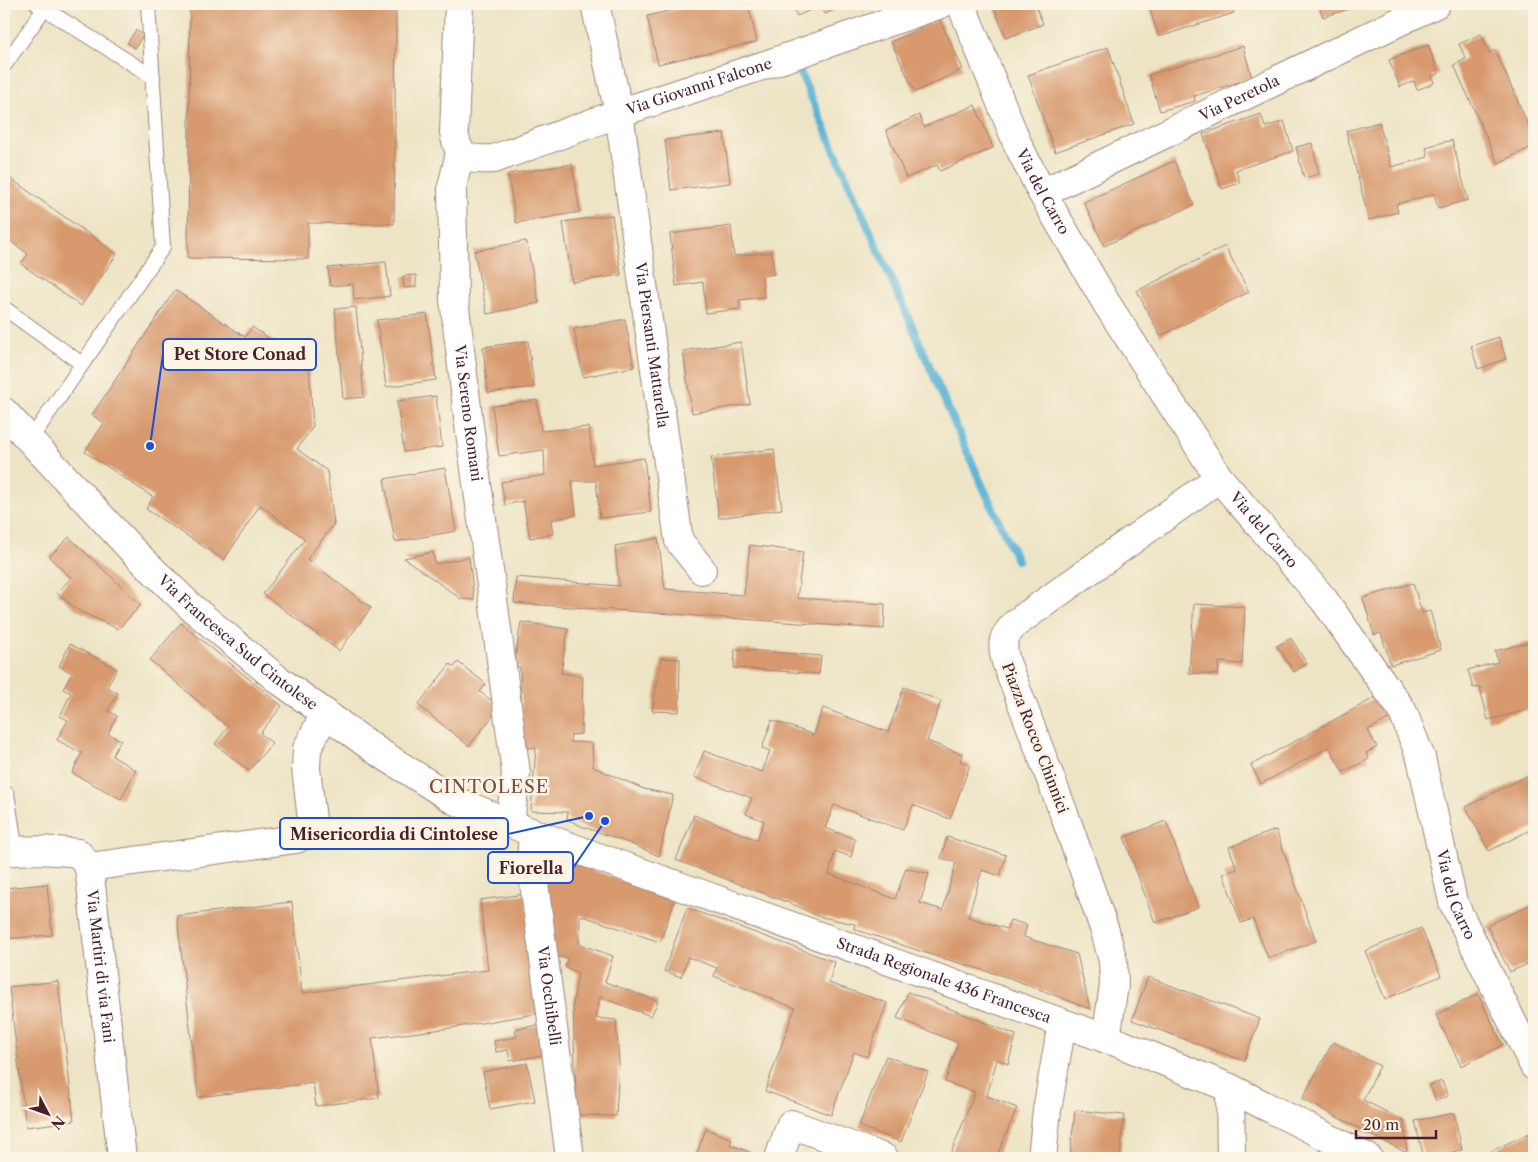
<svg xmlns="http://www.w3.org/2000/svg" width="1538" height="1162" font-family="'Libre Caslon Text',serif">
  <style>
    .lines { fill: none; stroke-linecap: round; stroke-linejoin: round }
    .stream { stroke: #5ab4d7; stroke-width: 8 }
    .building { fill: #d7996d }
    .lane-casing { stroke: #9c8278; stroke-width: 16 }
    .street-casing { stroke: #9c8278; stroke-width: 30 }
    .secondary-casing { stroke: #9c8278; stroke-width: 30 }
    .lane { stroke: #fff; stroke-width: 14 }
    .street { stroke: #fff; stroke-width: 28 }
    .secondary { stroke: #fff; stroke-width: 28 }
    .labels { text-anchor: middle; stroke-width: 5; stroke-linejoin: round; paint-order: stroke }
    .street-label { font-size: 15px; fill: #4a1f2b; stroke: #fcf5e5 }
    .quarter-label { font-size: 18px; letter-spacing: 1px; fill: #7b4a42; stroke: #fcf5e5 }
    .leader { fill: none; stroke: #1d4ed8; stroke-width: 2 }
    .callout-dot { fill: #1d4ed8; stroke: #fcf5e5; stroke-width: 2 }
    .callout { fill: #fcf5e5; stroke: #1d4ed8; stroke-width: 2 }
    .callout-label { font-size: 16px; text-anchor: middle; font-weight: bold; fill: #4a1f2b }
  </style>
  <rect width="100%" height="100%" fill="#fcf5e5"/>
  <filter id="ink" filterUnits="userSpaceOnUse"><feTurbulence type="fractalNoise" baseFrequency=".02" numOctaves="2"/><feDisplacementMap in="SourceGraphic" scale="10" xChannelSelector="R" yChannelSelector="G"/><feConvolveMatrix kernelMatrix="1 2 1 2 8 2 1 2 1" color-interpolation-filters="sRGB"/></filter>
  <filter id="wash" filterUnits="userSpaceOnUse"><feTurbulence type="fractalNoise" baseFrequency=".0096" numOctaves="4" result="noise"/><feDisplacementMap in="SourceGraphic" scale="20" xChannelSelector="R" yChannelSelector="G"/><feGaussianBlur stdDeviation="1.12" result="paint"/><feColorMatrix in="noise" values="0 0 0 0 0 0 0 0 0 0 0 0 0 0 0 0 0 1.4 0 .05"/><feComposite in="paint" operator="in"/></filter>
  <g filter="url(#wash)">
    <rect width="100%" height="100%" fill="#ede4c5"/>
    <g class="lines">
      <path class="stream" d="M797,65L977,474L1017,560"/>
    </g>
    <g id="blocks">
      <g class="building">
        <path d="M190,4H396L394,224L308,223V259L188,258Z"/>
        <path d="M701,4H748L757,42L658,64L647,16Z"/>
        <path d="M792,4H848L825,14L821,5L797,16Z"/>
        <path d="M993,4H1035L1043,24L1006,38Z"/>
        <path d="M1148,4H1231L1234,13L1159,37Z"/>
        <path d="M1318,4H1365L1323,17Z"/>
        <path d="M939,19L963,69L915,92L891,42Z"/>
        <path d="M136,30L143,35L135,48L127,43Z"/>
        <path d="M1481,34L1489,53L1495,50L1534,138V146L1498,163L1454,65L1466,59L1459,44Z"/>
        <path d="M1428,45L1439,74L1432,76L1434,83L1417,90L1414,81L1400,87L1389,60Z"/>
        <path d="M1243,46L1252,78L1194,96L1195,101L1160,111L1149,75Z"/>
        <path d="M1108,47L1134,124L1055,152L1028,75Z"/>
        <path d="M975,105L993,148L940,171L937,165L906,178L886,130L919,115L924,127Z"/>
        <path d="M1261,114L1265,127L1284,121L1293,151L1236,170L1240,183L1222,189L1203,134Z"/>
        <path d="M1379,122L1391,167L1428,157L1426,147L1452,140L1468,200L1438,208L1434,194L1396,204L1398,212L1369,220L1346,131Z"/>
        <path d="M724,133L730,183L671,190L665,140Z"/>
        <path d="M1312,143L1319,174L1304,178L1296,147Z"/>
        <path d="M1174,161L1194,205L1104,246L1084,202Z"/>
        <path d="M572,164L580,212L516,223L508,174Z"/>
        <path d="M4,174L117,254L81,306L21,264L28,254L9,240L4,246Z"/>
        <path d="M612,215L621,275L572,282L563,222Z"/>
        <path d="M731,226L734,256L772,252L774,274L762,276L764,297L739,300L740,309L706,313L703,282L676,286L670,234Z"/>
        <path d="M526,241L539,303L487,314L474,251Z"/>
        <path d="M1225,246L1249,292L1160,336L1137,291Z"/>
        <path d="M386,262L390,296L354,300L353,284L330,286L328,268Z"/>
        <path d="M416,275V287L404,288L403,276Z"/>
        <path d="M175,290L245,337L252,327L309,365L313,426L297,449L327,471L334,524L307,559L371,608L339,651L263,594L305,539L260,505L224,560L146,509L153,497L85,452L104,423L92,415Z"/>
        <path d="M356,307L364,397L343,399L335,309Z"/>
        <path d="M427,314L436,380L386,387L377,320Z"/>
        <path d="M625,319L634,367L583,377L574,329Z"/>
        <path d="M1499,337L1506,359L1478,369L1471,346Z"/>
        <path d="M528,341L534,387L488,393L483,347Z"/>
        <path d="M741,342L750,404L692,413L683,351Z"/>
        <path d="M436,396L442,447L404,452L397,401Z"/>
        <path d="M537,400L541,431L589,427L593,465L644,458L651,512L600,518L596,481H572L576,515L551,520L553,534L530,538L523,501L505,505L501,482L545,475L544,450L499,456L492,406Z"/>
        <path d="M774,449L782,509L719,518L711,457Z"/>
        <path d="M445,468L456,531L395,542L384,479Z"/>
        <path d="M69,537L141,605L118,629L77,610L57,593L71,578L49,557Z"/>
        <path d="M658,538L665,589L744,595L750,545L803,552L797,598L885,604L884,629L514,603L516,577L619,586L615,546Z"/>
        <path d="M433,552L435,564L469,557L474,600L461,599L404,558Z"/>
        <path d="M1413,583L1422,613L1430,611L1441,650L1391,665L1381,633L1374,635L1363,598Z"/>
        <path d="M1194,604L1245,607L1242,664L1219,662L1218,675L1189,673Z"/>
        <path d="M521,622L568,629L561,673L583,676L581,734L571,735L570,742L592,743L593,767L644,789L673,795L659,856L629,843L581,826L567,819L568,812L531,811L536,748H523L520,667L514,666Z"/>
        <path d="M181,623L282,706L260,733L272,743L249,771L215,744L228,727L150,660Z"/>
        <path d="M1291,638L1307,664L1294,672L1277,646Z"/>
        <path d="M1534,641V708L1488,720L1480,687L1473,688L1468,670L1498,662L1495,651Z"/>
        <path d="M70,644L117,669L107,687L118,693L108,711L117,716L108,734L121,740L112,756L136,770L121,799L72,773L82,753L57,740L68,720L60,716L71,693L63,689L72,673L59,666Z"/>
        <path d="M735,649L821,656L819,674L734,668Z"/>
        <path d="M662,658L680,659L679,712L652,711Z"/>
        <path d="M458,662L486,684L480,692L500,707L469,746L418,705L450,664L454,667Z"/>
        <path d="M904,687L941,701L927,741L962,754L960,761L970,765L950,819L913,805L903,830L834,805L825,828L855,839L851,857L835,851L829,874L895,899L906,868L929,874L920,903L943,910L956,862L941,858L947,837L1006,855L1000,876L982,870L968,917L1007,929L1010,920L1027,925L1024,937L1077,954L1090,1009L1010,978L929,954L854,929L855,924L817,916L797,906L676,860L694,815L757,840L764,821L746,814L752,798L694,777L704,751L762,772L770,751L762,748L772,720L814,735L823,708L888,732Z"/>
        <path d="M1378,696L1390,718L1368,730L1377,747L1366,753L1369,759L1343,772L1329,747L1261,784L1251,765Z"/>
        <path d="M1534,772V828L1489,851L1466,807Z"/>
        <path d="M1166,821L1198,907L1155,923L1124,837Z"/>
        <path d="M1276,830L1316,941L1268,958L1253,919L1241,923L1223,874L1237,869L1229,847Z"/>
        <path d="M551,853L595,871L675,899L660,942L580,915L579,944L613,956L605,982L658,1001L651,1016L600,997L596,1018L616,1020L619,1063L616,1116L575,1115L576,1095L573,1005L578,973L565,967L567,958L552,956L543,878Z"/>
        <path d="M47,884L52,935L4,939V888Z"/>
        <path d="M525,894L541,1013L451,1028L372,1038L379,1098L316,1106L313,1083L198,1097L177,916L292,902L302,993L488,970L480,900Z"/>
        <path d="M1534,903V961L1510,972L1487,926Z"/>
        <path d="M687,908L835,962L829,983L887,1003L867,1057L854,1052L831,1115L765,1091L795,1008L714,976L717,968L688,957L681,977L664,971Z"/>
        <path d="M1421,928L1441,976L1385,999L1365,951Z"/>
        <path d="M1148,977L1260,1019L1244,1061L1132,1020Z"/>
        <path d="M58,981L74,1121L26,1127L9,987Z"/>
        <path d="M908,992L1016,1035L1008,1064L997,1059L987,1096L1017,1108L996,1158H956L950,1156L975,1092L945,1082L958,1043L897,1018Z"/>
        <path d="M1478,994L1503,1045L1461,1066L1436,1015Z"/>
        <path d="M538,1025L544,1055L510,1061L508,1050L496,1052L494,1041L517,1037L515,1029Z"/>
        <path d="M1333,1042L1380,1066L1363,1100L1404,1121L1407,1153L1302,1099Z"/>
        <path d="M886,1056L928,1072L901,1142L859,1126Z"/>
        <path d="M527,1063L535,1101L490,1109L483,1072Z"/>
        <path d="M1442,1081L1448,1096L1436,1101L1430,1085Z"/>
        <path d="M1075,1110L1124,1115L1120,1158H1070Z"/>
        <path d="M1454,1113L1462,1150L1424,1158L1415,1121Z"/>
        <path d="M706,1129L732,1139L730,1145L750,1152L748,1158H695Z"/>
        <path d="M1534,1131V1158H1495L1491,1151Z"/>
      </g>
    </g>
  </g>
  <g filter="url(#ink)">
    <use href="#blocks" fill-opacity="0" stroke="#9c8278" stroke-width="1"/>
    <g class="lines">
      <g class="lane-casing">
        <g id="lane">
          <path d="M37,4L153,77"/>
          <path d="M4,66L44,9"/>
          <path d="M4,308L82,364"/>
          <path d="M30,440L163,247L148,4"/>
          <path d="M4,794H7L16,851"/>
        </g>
      </g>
      <g class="street-casing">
        <g id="street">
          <path id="s1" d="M459,4L454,132C459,160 468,160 494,159L619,113L771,63L941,4"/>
          <path id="s2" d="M595,4L619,113L679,541L702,570"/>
          <path id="s3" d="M961,4L1018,145L1042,193L1105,301L1219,478L1324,600L1402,710L1421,758L1453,902L1534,1066"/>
          <path id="s4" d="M460,153L452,187L454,299L469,425L495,614L516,773L510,824"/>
          <path id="s5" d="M1042,193L1436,4"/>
          <path id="s6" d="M533,833L531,860L570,1158"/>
          <path id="s7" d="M4,852C28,849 54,850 78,853L89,867L122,1158"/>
          <path d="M89,867L296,839L305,835L309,829L312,820L306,768L307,749L325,713"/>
          <path d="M1106,1039L1114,985L1113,961L1105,931L1066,819L1006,662C1001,643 1002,637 1016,623L1219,478"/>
          <path d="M1230,1088L1231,1158"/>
          <path d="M779,1158L791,1124L884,1158"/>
          <path d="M1042,1158L1047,1110L1062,1024"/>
        </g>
      </g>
      <g class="secondary-casing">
        <g id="secondary">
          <path id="s8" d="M4,412L132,550L191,607L276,678L377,751L454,800L533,833L595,856L1116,1042L1230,1088L1368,1158"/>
        </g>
      </g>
      <use href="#lane" class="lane"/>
      <use href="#street" class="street"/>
      <use href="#secondary" class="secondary"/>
    </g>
  </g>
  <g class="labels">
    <g class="street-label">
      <text dy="5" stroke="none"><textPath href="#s1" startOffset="402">Via Giovanni Falcone</textPath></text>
      <text dy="5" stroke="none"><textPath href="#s5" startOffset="219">Via Peretola</textPath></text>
      <text dy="5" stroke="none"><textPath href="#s3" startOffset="205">Via del Carro</textPath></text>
      <text dy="5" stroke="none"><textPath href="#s2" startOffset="346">Via Piersanti Mattarella</textPath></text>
      <text dy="5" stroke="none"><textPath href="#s4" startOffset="262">Via Sereno Romani</textPath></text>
      <text dy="5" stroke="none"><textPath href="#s3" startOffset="610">Via del Carro</textPath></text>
      <text dy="5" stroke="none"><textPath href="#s8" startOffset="329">Via Francesca Sud Cintolese</textPath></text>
      <text transform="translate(1035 738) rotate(69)" y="5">Piazza Rocco Chinnici</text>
      <text dy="5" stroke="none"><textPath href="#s3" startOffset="1030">Via del Carro</textPath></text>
      <text dy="5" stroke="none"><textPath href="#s7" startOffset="192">Via Martiri di via Fani</textPath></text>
      <text dy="5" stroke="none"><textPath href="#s8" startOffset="1119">Strada Regionale 436 Francesca</textPath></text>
      <text dy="5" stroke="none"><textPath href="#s6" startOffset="164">Via Occhibelli</textPath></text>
    </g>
    <g class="quarter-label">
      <text x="489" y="793">CINTOLESE</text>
    </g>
  </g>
  <path class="leader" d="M150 446L163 354M589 816L508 834M605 821L573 868"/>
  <g class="callout-dot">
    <circle cx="150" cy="446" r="5"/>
    <circle cx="589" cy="816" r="5"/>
    <circle cx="605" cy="821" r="5"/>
  </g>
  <g class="callout">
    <rect x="163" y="339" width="153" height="31" rx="5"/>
    <rect x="280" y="818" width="228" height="31" rx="5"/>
    <rect x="488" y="852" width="85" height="31" rx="5"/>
  </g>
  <g class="callout-label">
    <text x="240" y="360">Pet Store Conad</text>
    <text x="394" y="840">Misericordia di Cintolese</text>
    <text x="531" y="874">Fiorella</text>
  </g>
  <rect width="1538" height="1162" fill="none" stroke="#fcf5e5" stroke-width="20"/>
  <g transform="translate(48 1114) rotate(131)" stroke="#fcf5e5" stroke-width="4" paint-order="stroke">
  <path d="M0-4L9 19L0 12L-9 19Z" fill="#4a1f2b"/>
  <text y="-8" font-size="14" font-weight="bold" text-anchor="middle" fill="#4a1f2b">N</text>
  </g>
  <path d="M1356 1130v8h80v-8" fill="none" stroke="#4a1f2b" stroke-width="2.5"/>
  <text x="1363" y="1130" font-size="15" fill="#4a1f2b" stroke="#fcf5e5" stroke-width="4" paint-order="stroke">20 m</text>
</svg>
